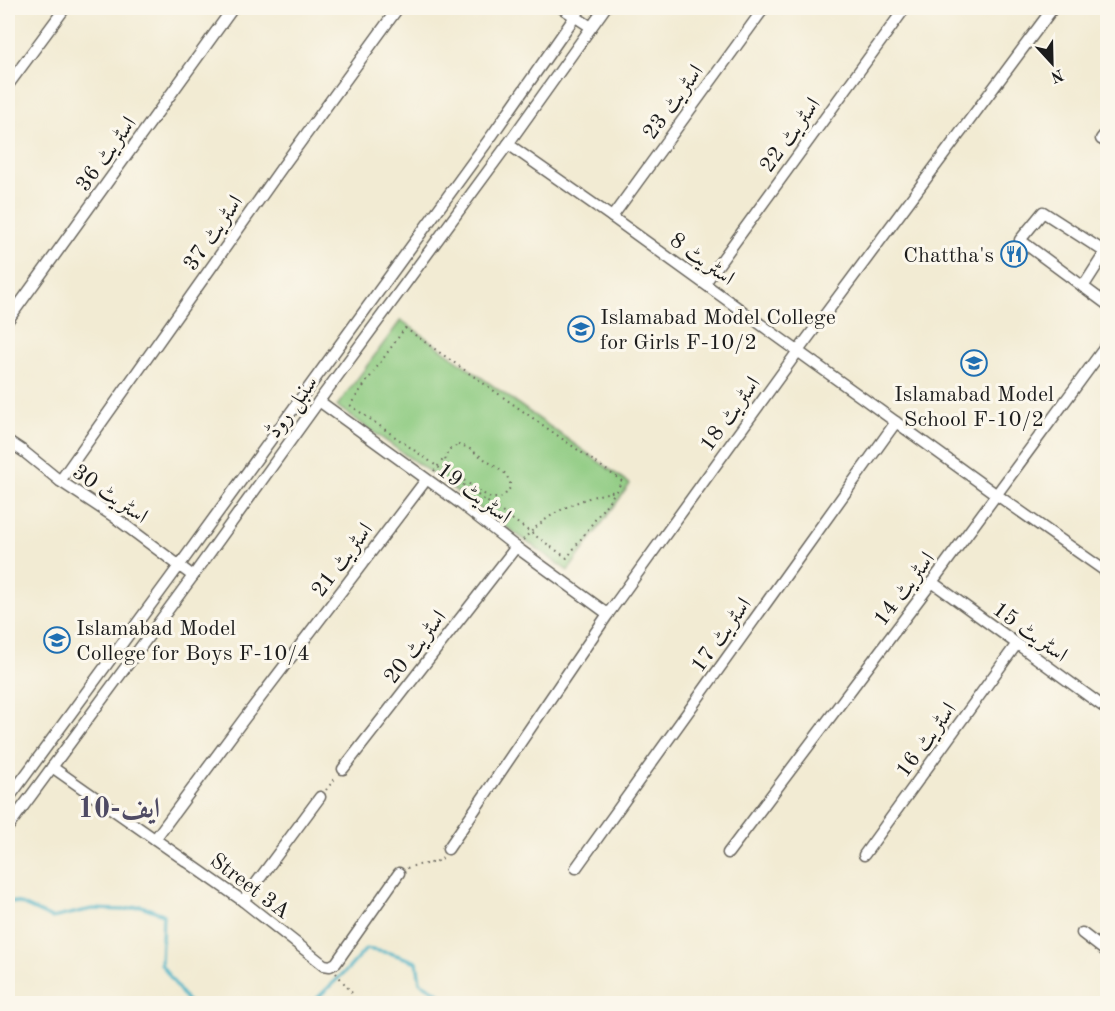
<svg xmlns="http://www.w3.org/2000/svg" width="1115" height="1011" font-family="'Old Standard TT',Amiri,serif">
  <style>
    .green { fill: #8dca80; stroke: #54734e; stroke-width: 1.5 }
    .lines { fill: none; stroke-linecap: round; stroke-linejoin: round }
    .stream { stroke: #49b3c7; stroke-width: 3 }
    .minor-casing { stroke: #67645c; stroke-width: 13 }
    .path { stroke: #67645c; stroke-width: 2; stroke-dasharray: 1.5 4.5; stroke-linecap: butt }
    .minor { stroke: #fff; stroke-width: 10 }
    .labels { text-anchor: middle; stroke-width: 6; stroke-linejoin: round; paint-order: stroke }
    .street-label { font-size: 22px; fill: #1c1c1c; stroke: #fbf7ec }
    .poi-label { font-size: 22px; fill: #1c1c1c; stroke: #fbf7ec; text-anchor: start }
    .district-label { font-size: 28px; font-weight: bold; fill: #4f4b64; stroke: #fbf7ec }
  </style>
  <rect width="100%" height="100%" fill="#fbf7ec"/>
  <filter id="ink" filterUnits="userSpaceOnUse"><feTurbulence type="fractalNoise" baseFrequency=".0167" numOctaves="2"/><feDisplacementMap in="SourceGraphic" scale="12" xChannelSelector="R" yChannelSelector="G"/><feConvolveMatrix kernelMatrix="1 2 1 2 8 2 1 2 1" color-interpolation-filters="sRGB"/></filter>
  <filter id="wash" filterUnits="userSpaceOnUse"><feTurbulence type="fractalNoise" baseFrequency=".008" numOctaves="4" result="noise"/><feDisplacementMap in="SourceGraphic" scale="24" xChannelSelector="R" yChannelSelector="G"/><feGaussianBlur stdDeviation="1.35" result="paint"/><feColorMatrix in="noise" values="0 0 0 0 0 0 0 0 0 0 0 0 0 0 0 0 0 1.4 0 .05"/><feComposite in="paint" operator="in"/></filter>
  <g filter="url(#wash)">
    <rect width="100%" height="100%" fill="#f2ebd3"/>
    <path class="green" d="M401,320L630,484L568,571L337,406Z"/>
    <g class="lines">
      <g class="stream">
        <path d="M8,901L19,903L52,918L92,909L123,910L141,906L163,914L161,964L182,994L190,1004"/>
        <path d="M311,1004L349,968L366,949L390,953L417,962L420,982L439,993L446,1004"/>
      </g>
    </g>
  </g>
  <g filter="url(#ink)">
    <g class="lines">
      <g class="minor-casing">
        <g id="minor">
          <path d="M562,8L591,27"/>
          <path d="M8,85L65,8"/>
          <path d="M1108,130L1101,139L1108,143"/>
          <path d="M508,144L612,217L997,495L1108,573"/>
          <path d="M612,217L764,8"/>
          <path d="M1105,252L1043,212L1020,240L1108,305"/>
          <path d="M705,283L905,8"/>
          <path d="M1083,287L1108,248"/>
          <path d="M8,320L233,8"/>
          <path d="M319,401L461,504L516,547L608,614"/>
          <path d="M8,441L23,451L60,481L113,516L193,576"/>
          <path d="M60,481L283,166L398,8"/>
          <path d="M932,582L1108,710"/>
          <path d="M52,767L243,901L324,965L330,966L336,963L399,873"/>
          <path d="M343,769L516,547"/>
          <path d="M8,799L171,577L493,134L581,8"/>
          <path d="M8,827L193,576L319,401L508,144L605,8"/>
          <path d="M155,839L244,719L426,480"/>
          <path d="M448,849L608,614L798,351L1053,8"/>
          <path d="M728,853L932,582L1108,343"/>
          <path d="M864,855L1016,645"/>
          <path d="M576,868L896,422"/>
          <path d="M243,901L320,797"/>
          <path d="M1082,933L1108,953"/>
        </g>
      </g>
      <g class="path">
        <path d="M405,328L622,481L616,491L567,558L350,405Z"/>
        <path d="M458,445L467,447L506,474L510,483V488L504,496L500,498H490L450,471L446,463L445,457L450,449Z"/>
        <path d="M434,471L445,457"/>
        <path d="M523,540C548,512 580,498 616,491"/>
        <path d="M326,790L337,776"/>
        <path d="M407,868C419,863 433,866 444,857"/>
        <path d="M336,973L352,993L354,999L351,1004"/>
      </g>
      <use href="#minor" class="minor"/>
    </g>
  </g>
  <defs>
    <g id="restaurant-ring" transform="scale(1.35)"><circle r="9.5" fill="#fbf7ec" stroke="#1f6fb2" stroke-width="1.5"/><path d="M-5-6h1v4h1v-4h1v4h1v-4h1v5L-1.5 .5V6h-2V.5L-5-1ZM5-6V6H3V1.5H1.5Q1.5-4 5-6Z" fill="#1f6fb2"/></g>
    <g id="university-ring" transform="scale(1.35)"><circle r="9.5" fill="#fbf7ec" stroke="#1f6fb2" stroke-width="1.5"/><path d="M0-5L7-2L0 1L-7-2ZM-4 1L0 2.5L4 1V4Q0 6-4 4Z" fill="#1f6fb2"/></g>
    <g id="school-ring" transform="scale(1.35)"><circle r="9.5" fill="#fbf7ec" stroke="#1f6fb2" stroke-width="1.5"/><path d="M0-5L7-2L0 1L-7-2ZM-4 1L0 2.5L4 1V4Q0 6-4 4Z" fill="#1f6fb2"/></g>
  </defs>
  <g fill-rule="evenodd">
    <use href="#restaurant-ring" x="1014" y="254"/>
    <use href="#university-ring" x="581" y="329"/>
    <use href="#school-ring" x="974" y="363"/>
    <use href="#school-ring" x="57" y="640"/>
  </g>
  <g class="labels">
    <g class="street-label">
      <text transform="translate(672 101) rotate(-54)" y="8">اسٹریٹ 23</text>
      <text transform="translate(789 134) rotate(-54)" y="8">اسٹریٹ 22</text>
      <text transform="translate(105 153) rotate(-54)" y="8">اسٹریٹ 36</text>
      <text transform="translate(212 232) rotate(-55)" y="8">اسٹریٹ 37</text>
      <text transform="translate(703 258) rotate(36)" y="8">اسٹریٹ 8</text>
      <text transform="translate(291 406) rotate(-54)" y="8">سنبل روڈ</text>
      <text transform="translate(729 413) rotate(-54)" y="8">اسٹریٹ 18</text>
      <text transform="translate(475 492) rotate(37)" y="8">اسٹریٹ 19</text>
      <text transform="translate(111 493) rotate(35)" y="8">اسٹریٹ 30</text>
      <text transform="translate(341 559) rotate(-53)" y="8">اسٹریٹ 21</text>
      <text transform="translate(903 588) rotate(-53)" y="8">اسٹریٹ 14</text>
      <text transform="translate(1031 631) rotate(36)" y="8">اسٹریٹ 15</text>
      <text transform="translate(720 634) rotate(-54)" y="8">اسٹریٹ 17</text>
      <text transform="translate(414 646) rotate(-52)" y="8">اسٹریٹ 20</text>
      <text transform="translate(925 739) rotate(-54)" y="8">اسٹریٹ 16</text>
      <text transform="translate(251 885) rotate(37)" y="8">Street 3A</text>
    </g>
    <g class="poi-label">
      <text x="994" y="262" text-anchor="end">Chattha's</text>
      <text x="600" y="324">Islamabad Model College<tspan x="600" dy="25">for Girls F-10/2</tspan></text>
      <text x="974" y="401" text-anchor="middle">Islamabad Model<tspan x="974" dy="25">School F-10/2</tspan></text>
      <text x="76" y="635">Islamabad Model<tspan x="76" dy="25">College for Boys F-10/4</tspan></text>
    </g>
    <g class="district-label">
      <text x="119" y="817">ایف-10</text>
    </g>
  </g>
  <rect width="1115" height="1011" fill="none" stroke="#fbf7ec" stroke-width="30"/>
  <g transform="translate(1052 63) rotate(158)" stroke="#fbf7ec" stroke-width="4.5" paint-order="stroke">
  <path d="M0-4.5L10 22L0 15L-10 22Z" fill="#1c1c1c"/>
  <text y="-9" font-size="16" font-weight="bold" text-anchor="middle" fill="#1c1c1c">N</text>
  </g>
</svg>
